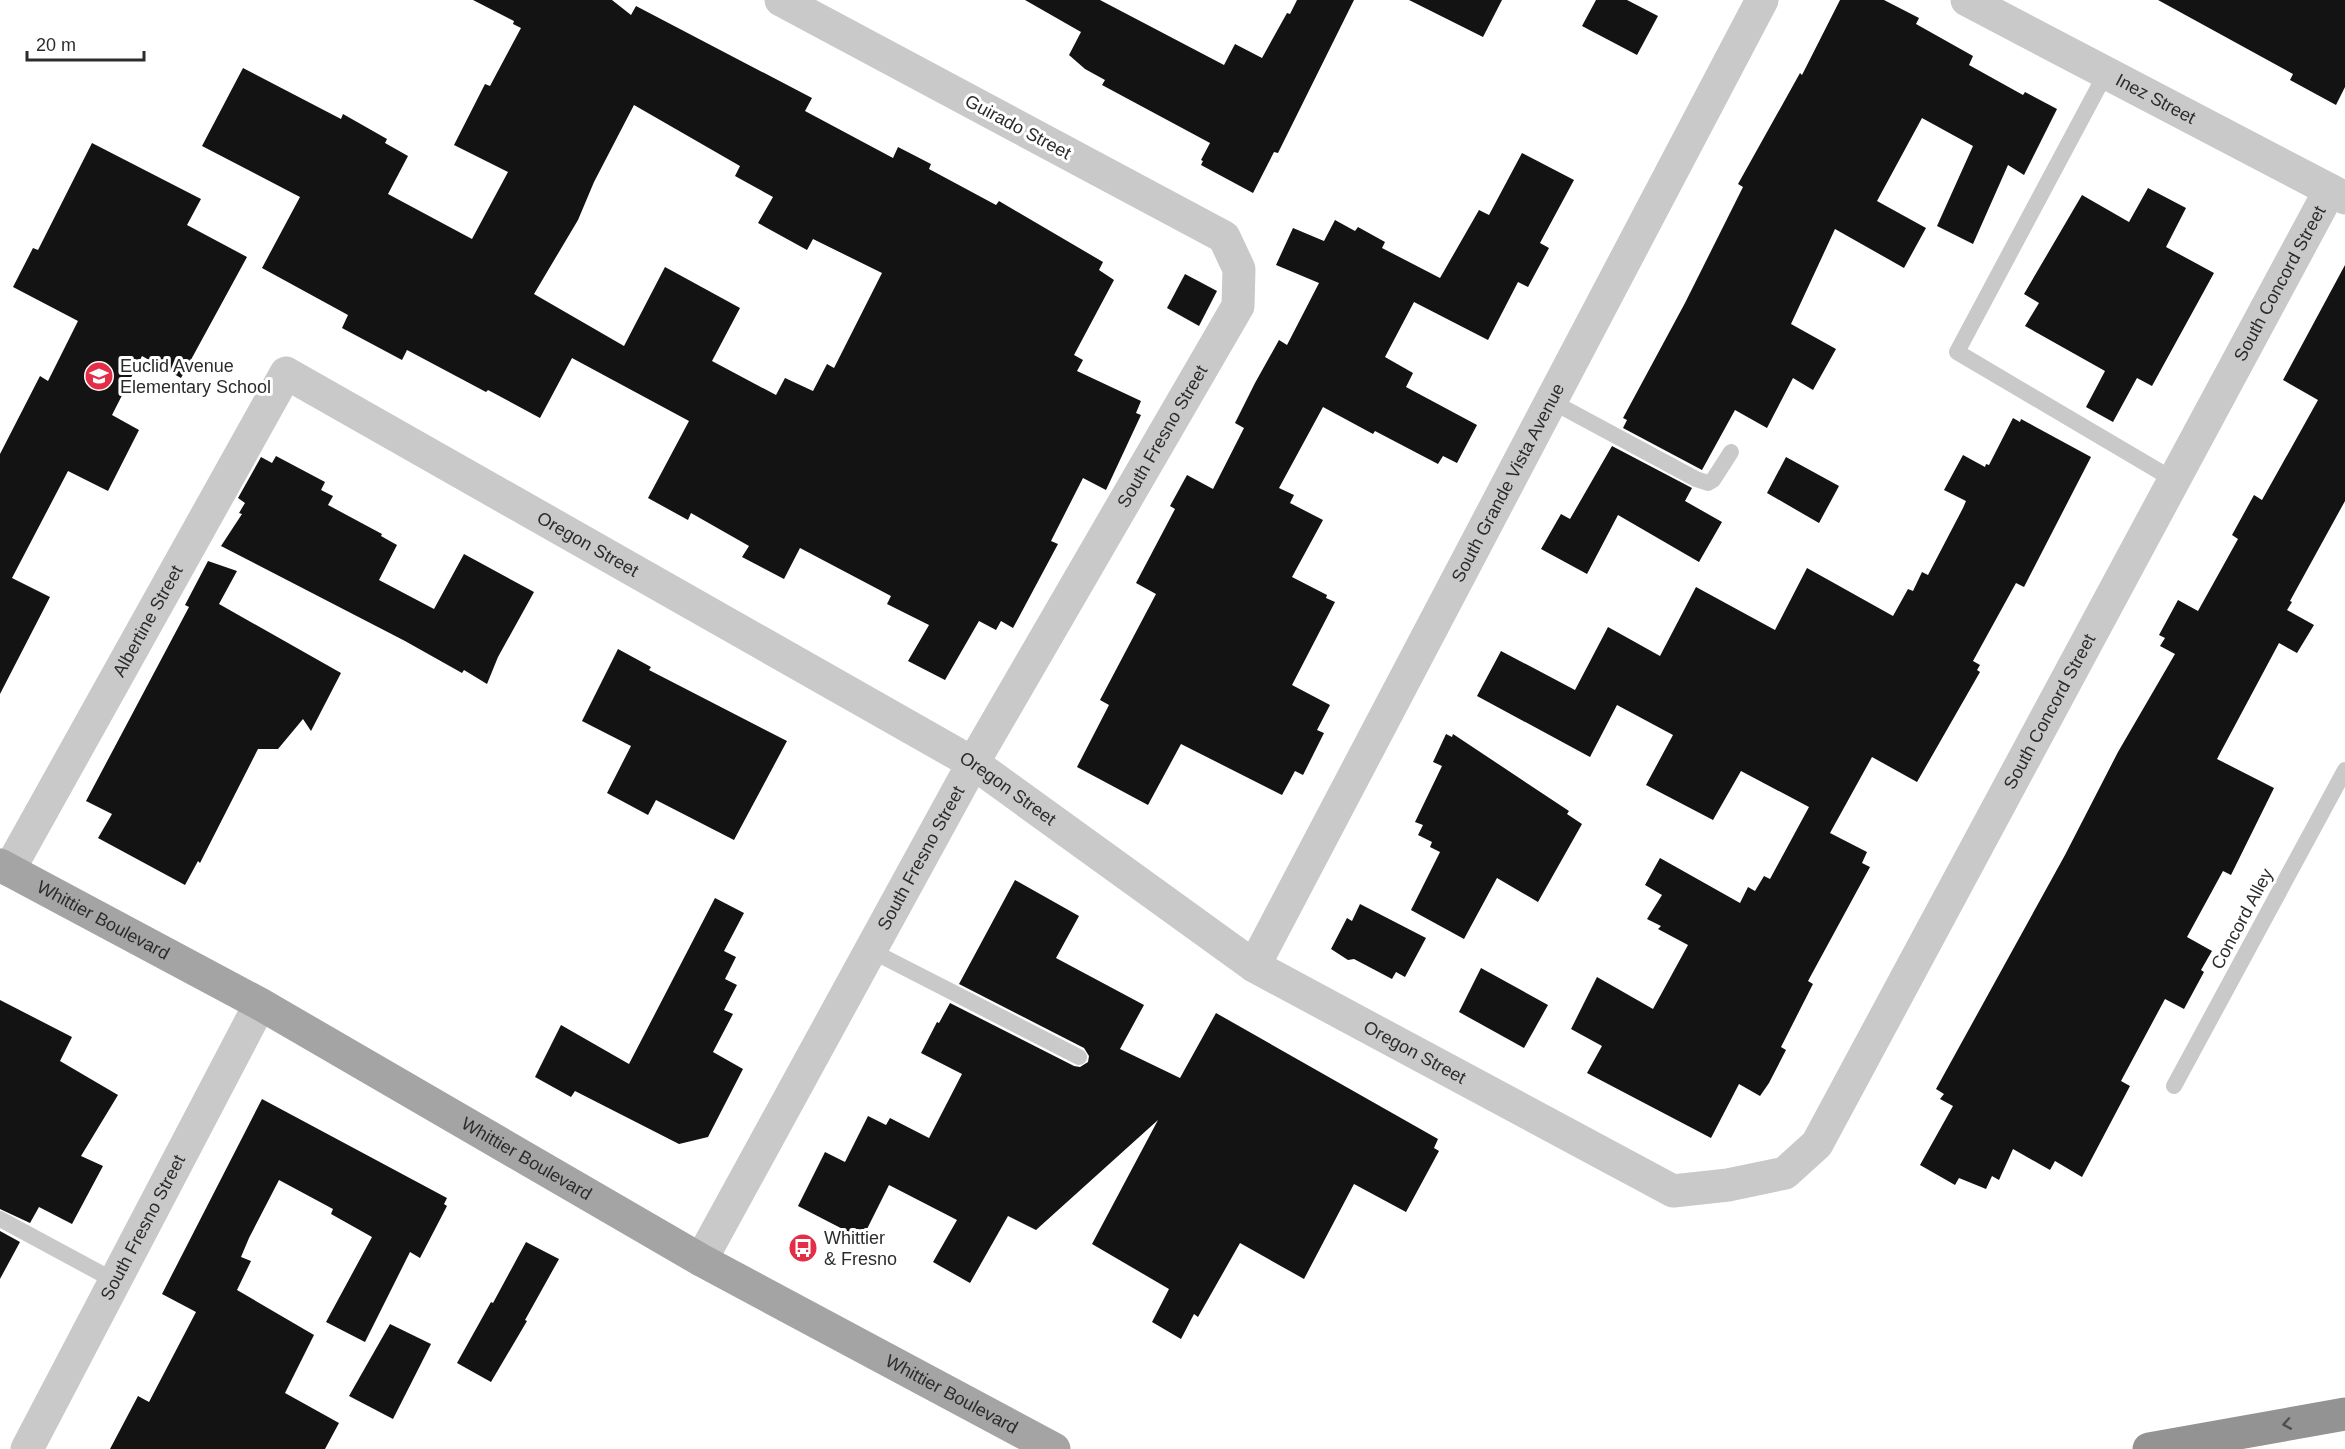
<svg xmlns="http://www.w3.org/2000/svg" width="2345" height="1449" font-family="Arial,sans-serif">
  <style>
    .building { fill: #131313; fill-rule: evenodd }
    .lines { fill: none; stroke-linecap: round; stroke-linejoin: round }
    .service { stroke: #c9c9c9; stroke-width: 16 }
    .minor { stroke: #c9c9c9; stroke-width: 33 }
    .primary { stroke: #a4a4a4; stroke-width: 33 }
    .motorway { stroke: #939393; stroke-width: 33 }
    .oneway { stroke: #505050 }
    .labels { text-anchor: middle; stroke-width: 6; stroke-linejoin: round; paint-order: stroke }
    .street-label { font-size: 18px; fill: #2c2c2c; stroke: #fff }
    .poi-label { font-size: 18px; fill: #2c2c2c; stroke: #fff; text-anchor: start }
  </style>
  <rect width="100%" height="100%" fill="#fff"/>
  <g class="building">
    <path d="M473,0H612L631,15L636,6L812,98L805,111L893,158L898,147L931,164L929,169L996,205L999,201L1103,262L1099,270L1114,280L1074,355L1083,360L1077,371L1141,401L1136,413L1141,415L1106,490L1083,478L1051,541L1058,544L1013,628L1001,621L996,630L979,621L945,680L908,661L929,625L887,604L891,596L800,548L784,579L742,557L749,546L691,513L688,520L648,498L689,421L572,358L540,418L488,390L486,392L407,350L402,360L342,328L348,315L262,268L300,197L202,146L243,68L341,119L343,114L387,139L385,143L408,156L388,194L472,239L508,172L454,145L485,84L490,86L521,28L513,24L514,21ZM634,105L740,166L735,176L773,197L758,223L807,250L813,239L882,273L834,368L827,364L813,391L785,378L776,395L712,361L740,308L665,267L624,346L534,294L578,220L594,182Z"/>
    <path d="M1025,0H1100L1224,65L1235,44L1262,58L1287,13L1290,14L1297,0H1354L1278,153L1274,152L1253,193L1201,165L1203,161L1201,160L1210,143L1102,85L1105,80L1085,69L1069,55L1081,32Z"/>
    <path d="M1409,0H1502L1483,37Z"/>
    <path d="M1596,0H1627L1658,16L1637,55L1582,26Z"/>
    <path d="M1840,0H1884L1919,18L1916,24L1973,56L1969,65L2023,95L2025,92L2057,109L2024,175L2008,165L1973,244L1937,226L1973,146L1922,118L1877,201L1926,228L1904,268L1835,229L1791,324L1836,349L1813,390L1793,378L1767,428L1735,410L1702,470L1623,428L1627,420L1623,418L1685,303L1743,187L1738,184L1800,73L1802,75Z"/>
    <path d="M2158,0H2345V87L2336,105L2290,80L2293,74Z"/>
    <path d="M92,143L201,199L187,225L247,257L181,378L142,356L112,415L139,430L108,491L68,471L12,578L50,597L0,694V454L40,376L48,381L78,321L13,287L33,248L38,250Z"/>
    <path d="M1522,153L1574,180L1540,243L1549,248L1528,287L1518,282L1488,340L1414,302L1385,357L1413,373L1406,387L1477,425L1457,463L1443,456L1438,464L1375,431L1373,434L1323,407L1279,488L1294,495L1290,503L1323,520L1292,577L1327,595L1326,598L1335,602L1292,685L1330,705L1317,730L1324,733L1303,775L1295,771L1282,795L1181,744L1148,805L1077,767L1109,705L1100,700L1156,594L1136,583L1175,509L1170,506L1187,475L1213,489L1244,428L1235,423L1255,383L1279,340L1287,345L1319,283L1276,265L1293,228L1324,241L1335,220L1355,231L1358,227L1385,242L1382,248L1440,278L1479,210L1489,215Z"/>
    <path d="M2148,188L2186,208L2166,247L2214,273L2152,386L2137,378L2113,422L2086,407L2105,371L2025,326L2039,303L2024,294L2082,195L2129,222Z"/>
    <path d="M2345,265V501L2290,601L2292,602L2287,610L2314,625L2297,653L2279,643L2217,759L2274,788L2231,875L2223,871L2187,937L2212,951L2201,970L2204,972L2184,1009L2165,999L2121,1081L2130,1086L2082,1177L2055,1161L2050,1170L2013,1149L1999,1180L1992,1176L1986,1189L1959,1178L1955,1185L1920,1165L1953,1106L1940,1099L1944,1094L1936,1089L2065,855L2118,752L2175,654L2160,646L2165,638L2159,635L2178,600L2198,611L2238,539L2232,535L2254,495L2262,500L2318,400L2283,380Z"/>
    <path d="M1185,274L1217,291L1199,326L1167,308Z"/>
    <path d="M2013,418L2020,422L2021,419L2091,457L2024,587L2016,583L1973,661L1980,665L1977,670L1980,672L1917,782L1872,757L1830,833L1867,852L1862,863L1870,867L1808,981L1813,984L1781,1047L1786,1050L1769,1083L1760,1096L1739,1084L1711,1138L1587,1073L1602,1046L1571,1029L1597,977L1653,1009L1688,945L1658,929L1661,926L1647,919L1662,895L1645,885L1660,858L1740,903L1748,887L1755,891L1764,876L1770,879L1809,807L1741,771L1713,820L1646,785L1673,735L1617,705L1590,757L1477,696L1501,651L1575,690L1608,627L1660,656L1696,587L1775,630L1807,568L1893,616L1908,589L1913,591L1922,572L1928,575L1963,508L1966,501L1944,490L1963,455L1985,467L1986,464L1989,465Z"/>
    <path d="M1612,446L1692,488L1685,501L1722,522L1699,562L1618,515L1587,574L1541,549L1561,514L1570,519Z"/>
    <path d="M276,456L325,482L321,490L333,496L328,505L382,534L381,536L397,545L379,580L434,609L464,554L534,592L498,657L487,684L464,670L462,673L405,641L221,546L242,514L239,513L245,503L238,498L261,457L272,463Z"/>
    <path d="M1786,457L1839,486L1819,523L1767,493Z"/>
    <path d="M208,561L237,571L219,604L341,673L311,731L303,719L278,749H258L200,863L198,861L185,885L98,838L112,814L86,801L189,607L185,605Z"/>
    <path d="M618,649L651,667L649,670L787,741L734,840L656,800L648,815L607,793L631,746L582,721Z"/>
    <path d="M1446,734L1452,737L1453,734L1569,811L1567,814L1582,824L1538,902L1497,878L1464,939L1411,910L1440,852L1430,847L1432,842L1418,835L1423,825L1415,822L1442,766L1433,762Z"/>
    <path d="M1015,880L1079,916L1056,958L1144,1005L1120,1049L1180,1078L1216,1013L1438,1139L1434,1148L1439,1151L1406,1212L1354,1184L1304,1279L1240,1243L1198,1317L1194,1314L1181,1339L1152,1322L1169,1289L1092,1244L1158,1120L1036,1230L1008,1216L970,1283L933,1262L957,1220L889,1185L862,1239L798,1206L825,1152L845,1162L868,1116L886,1125L890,1118L929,1138L962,1074L921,1053L937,1022L939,1023L950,1003L1074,1066L1080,1067L1088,1062L1089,1056L1084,1048L959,984Z"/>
    <path d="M715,898L744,913L724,951L736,957L725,979L737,985L724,1010L733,1014L713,1052L743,1069L708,1137L679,1144L575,1091L571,1097L535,1077L561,1025L629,1064Z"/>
    <path d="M1360,904L1426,938L1405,977L1396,972L1392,979L1354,959L1348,960L1331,949L1347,918L1352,921Z"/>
    <path d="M1481,968L1548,1005L1524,1048L1459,1012Z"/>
    <path d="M0,1000L72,1037L60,1061L118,1095L81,1156L103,1166L72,1224L39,1207L30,1223L0,1209Z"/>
    <path d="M262,1099L447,1198L444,1204L447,1206L420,1258L410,1252L365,1342L326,1322L372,1237L331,1214L333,1209L279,1180L249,1238L241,1257L251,1261L237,1290L314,1335L285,1393L339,1423L325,1449H110L138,1396L149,1402L196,1312L162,1294Z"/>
    <path d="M0,1231L20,1242L0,1279Z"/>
    <path d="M526,1242L559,1259L525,1320L527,1321L491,1382L457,1363L491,1302L493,1303Z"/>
    <path d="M390,1324L431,1344L393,1419L349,1396Z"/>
  </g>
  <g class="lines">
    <g class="service">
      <path d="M2106,73L1957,352L2174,480"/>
      <path d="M1551,401L1696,479L1708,483L1713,480L1731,452"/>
      <path d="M870,950L1079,1057"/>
      <path d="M2174,1086L2345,770"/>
      <path d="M0,1219L115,1281"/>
    </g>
    <g class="minor">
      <path id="s1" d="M1967,0L2345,198"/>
      <path id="s2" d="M9,870L286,373L973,763L1254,966L1673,1191L1728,1185L1785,1173L1817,1144L2330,190"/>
      <path id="s3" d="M1254,966L1762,0"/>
      <path id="s4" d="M701,1260L973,763L1238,306L1239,269L1224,237L781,0"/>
      <path id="s5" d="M27,1449L260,1004"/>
    </g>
    <path class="primary" id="s6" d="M0,865L260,1004L701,1260L1054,1449"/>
    <path class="motorway" d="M2149,1449L2345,1414"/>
  </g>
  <defs><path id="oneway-chevron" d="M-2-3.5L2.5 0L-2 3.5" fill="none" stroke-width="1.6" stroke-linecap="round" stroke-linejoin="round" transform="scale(1.5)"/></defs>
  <use class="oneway" href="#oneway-chevron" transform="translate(2287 1424) rotate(170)"/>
  <defs>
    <g id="school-disc" transform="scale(1.5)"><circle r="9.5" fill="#e42d46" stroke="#fff"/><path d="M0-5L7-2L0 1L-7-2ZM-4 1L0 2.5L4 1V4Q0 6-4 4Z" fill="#fff"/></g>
    <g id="bus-disc" transform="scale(1.5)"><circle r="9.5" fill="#e42d46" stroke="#fff"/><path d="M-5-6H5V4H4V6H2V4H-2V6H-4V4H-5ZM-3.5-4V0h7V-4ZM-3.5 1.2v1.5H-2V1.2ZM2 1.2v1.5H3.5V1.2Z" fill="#fff"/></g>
  </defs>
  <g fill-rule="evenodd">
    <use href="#school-disc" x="99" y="376"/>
    <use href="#bus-disc" x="803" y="1248"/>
  </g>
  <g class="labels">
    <g class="street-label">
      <text dy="6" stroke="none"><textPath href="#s1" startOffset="213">Inez Street</textPath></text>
      <text transform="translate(1018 127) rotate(28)" y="6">Guirado Street</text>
      <text dy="6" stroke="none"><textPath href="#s2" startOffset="3315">South Concord Street</textPath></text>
      <text dy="6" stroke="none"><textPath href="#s4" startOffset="944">South Fresno Street</textPath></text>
      <text dy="6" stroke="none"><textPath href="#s3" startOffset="546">South Grande Vista Avenue</textPath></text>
      <text dy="6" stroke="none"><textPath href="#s2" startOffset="916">Oregon Street</textPath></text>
      <text dy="6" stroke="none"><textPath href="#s2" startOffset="285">Albertine Street</textPath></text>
      <text dy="6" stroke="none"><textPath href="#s2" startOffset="2829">South Concord Street</textPath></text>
      <text dy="6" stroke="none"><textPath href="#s2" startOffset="1402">Oregon Street</textPath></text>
      <text dy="6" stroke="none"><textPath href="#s4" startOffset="458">South Fresno Street</textPath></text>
      <text transform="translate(2242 919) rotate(-62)" y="6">Concord Alley</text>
      <text dy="6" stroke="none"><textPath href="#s6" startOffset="117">Whittier Boulevard</textPath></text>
      <text dy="6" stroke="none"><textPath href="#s2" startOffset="1888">Oregon Street</textPath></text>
      <text dy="6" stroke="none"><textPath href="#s6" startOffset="603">Whittier Boulevard</textPath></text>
      <text dy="6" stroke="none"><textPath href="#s5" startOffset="250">South Fresno Street</textPath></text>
      <text dy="6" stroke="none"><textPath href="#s6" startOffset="1089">Whittier Boulevard</textPath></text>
    </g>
    <g class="poi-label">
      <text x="120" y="372">Euclid Avenue<tspan x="120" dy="21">Elementary School</tspan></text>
      <text x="824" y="1244">Whittier<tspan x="824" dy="21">&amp; Fresno</tspan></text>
    </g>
  </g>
  <path d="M27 51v9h117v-9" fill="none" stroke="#2c2c2c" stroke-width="3"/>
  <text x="36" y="51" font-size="18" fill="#2c2c2c" stroke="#ffffff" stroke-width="4.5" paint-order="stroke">20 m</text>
</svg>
